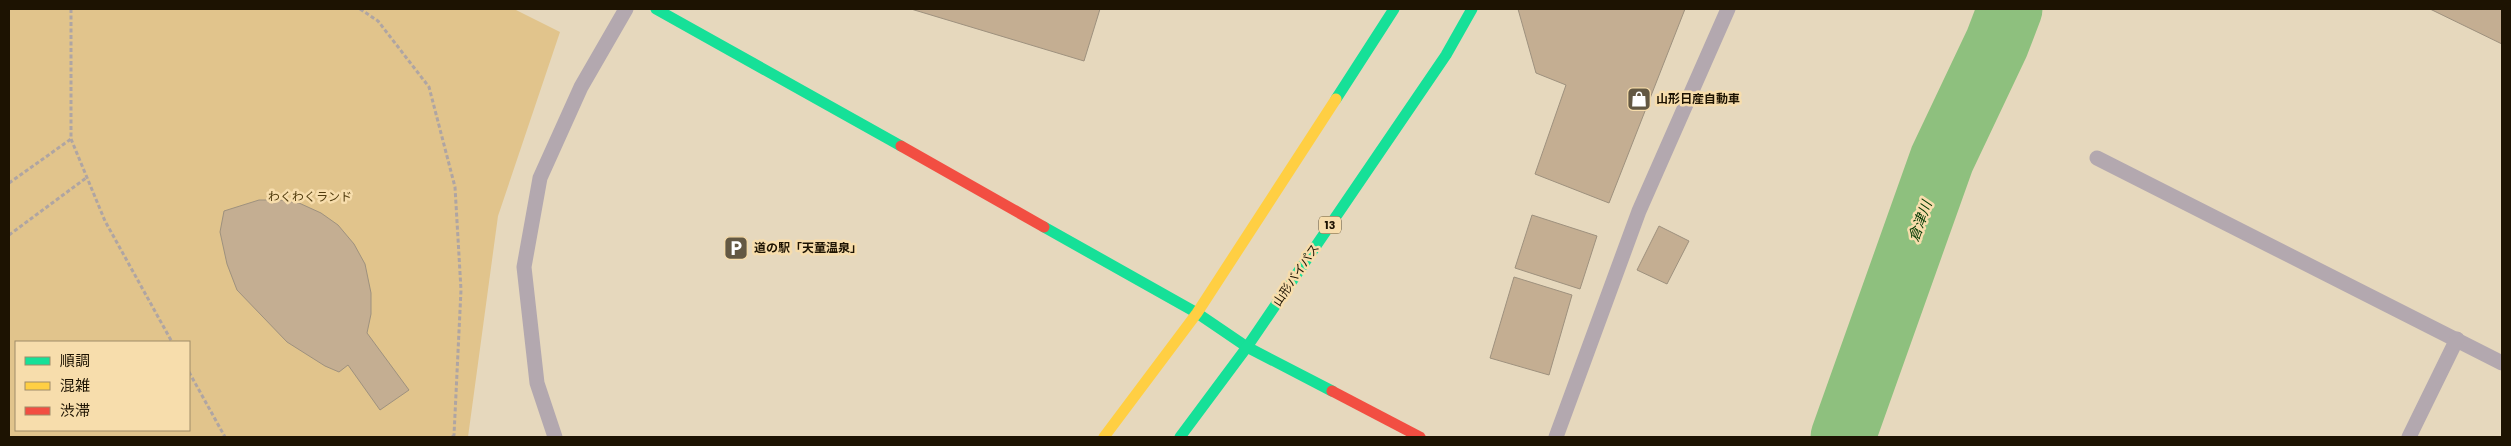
<svg xmlns="http://www.w3.org/2000/svg" width="2511" height="446" font-family="Poppins,'Noto Sans JP',sans-serif">
  <style>
    .green { fill: #e1c48c; fill-rule: evenodd }
    .lines { fill: none; stroke-linecap: round; stroke-linejoin: round }
    .river { stroke: #8ec07e; stroke-width: 65 }
    .building { fill: #c4ae92; stroke: #9e917e }
    .path { stroke: #afa5a3; stroke-width: 3; stroke-dasharray: 4 2.5; stroke-linecap: butt }
    .lane { stroke: #b3a8af; stroke-width: 15 }
    .fast { stroke: #16e098; stroke-width: 11 }
    .slow { stroke: #ffcf43; stroke-width: 11 }
    .jam { stroke: #f24e42; stroke-width: 11 }
    .labels { text-anchor: middle; stroke-width: 5; stroke-linejoin: round; paint-order: stroke }
    .shield { fill: #f7ddac; stroke: #5e5035; stroke-width: 1 }
    .shield-label { font-size: 11px; font-weight: bold; fill: #1d1302 }
    .poi-label { font-size: 12px; font-weight: bold; fill: #1d1302; stroke: #f7ddac; text-anchor: start }
    .park-label { font-size: 12px; fill: #503b0d; stroke: #f7ddac }
    .street-label { font-size: 12px; fill: #1d1302; stroke: #f7ddac }
    .water-label { font-size: 14px; font-style: italic; fill: #003800; stroke: #f7ddac }
  </style>
  <rect width="100%" height="100%" fill="#e6d8bd"/>
  <path class="green" d="M9,9H514L560,32L498,216L468,437H9ZM16,342H189V430H16Z"/>
  <g class="lines">
    <path class="river" d="M1843,437L1942,159L1997,43L2010,9"/>
  </g>
  <g class="building">
    <path d="M911,9H1100L1084,61Z"/>
    <path d="M1518,9H1685L1609,203L1535,174L1566,85L1536,73Z"/>
    <path d="M2430,9H2502V44Z"/>
    <path d="M259,200H280L299,203L321,213L338,225L354,244L365,264L371,293V314L367,333L409,390L380,410L348,365L339,372L325,366L287,342L237,290L227,264L220,232L224,211Z"/>
    <path d="M1532,215L1597,236L1580,289L1515,268Z"/>
    <path d="M1659,226L1689,241L1667,284L1637,270Z"/>
    <path d="M1514,277L1572,295L1549,375L1490,358Z"/>
  </g>
  <g class="lines">
    <g class="path">
      <path d="M71,9V139L105,221L172,342"/>
      <path d="M360,9L378,21L429,87L455,187L461,290L454,435L451,437"/>
      <path d="M9,183L71,139"/>
      <path d="M9,235L86,178"/>
      <path d="M189,372L225,437"/>
    </g>
    <g class="lane">
      <path d="M2097,158L2502,363"/>
      <path d="M555,437L537,383L524,267L540,178L581,87L626,9"/>
      <path d="M1556,437L1639,211L1728,9"/>
      <path d="M2409,437L2457,339"/>
    </g>
    <g class="fast">
      <path d="M656,9L901,146"/>
      <path d="M1336,99L1394,9"/>
      <path d="M1044,227L1197,313L1247,347L1332,391"/>
      <path d="M1180,437L1247,347L1446,55L1472,9"/>
    </g>
    <path class="slow" d="M1104,437L1197,313L1336,99"/>
    <g class="jam">
      <path d="M901,146L1044,227"/>
      <path d="M1332,391L1420,437"/>
    </g>
  </g>
  <defs>
    <g id="shop-square" transform="scale(1.25)"><rect x="-9" y="-9" width="18" height="18" rx="4" fill="#635843" stroke="#f7ddac"/><path d="M-5-2.5h2.3a2.7 3.5 0 0 1 5.4 0H5L5.5 6h-11ZM-1.5-2.5h3a1.5 2.3 0 0 0-3 0Z" fill="#fff"/></g>
    <g id="parking-square" transform="scale(1.25)"><rect x="-9" y="-9" width="18" height="18" rx="4" fill="#635843" stroke="#f7ddac"/><path d="M-3.5-5.5H1a3.5 3.5 0 0 1 0 7H-1V5.5H-3.5ZM-1-3.4V-.6H.8a1.4 1.4 0 0 0 0-2.8Z" fill="#fff"/></g>
  </defs>
  <g fill-rule="evenodd">
    <use href="#shop-square" x="1639" y="99"/>
    <use href="#parking-square" x="736" y="248"/>
  </g>
  <g class="labels">
    <rect class="shield" x="1319" y="216.5" width="22" height="17" rx="4"/>
    <g class="shield-label">
      <text x="1330" y="229">13</text>
    </g>
    <g class="poi-label">
      <text x="1656" y="103">山形日産自動車</text>
      <text x="754" y="252">道の駅「天童温泉」</text>
    </g>
    <g class="park-label">
      <text x="310" y="201">わくわくランド</text>
    </g>
    <g class="street-label">
      <text transform="translate(1296 275) rotate(-56)" y="4">山形バイパス</text>
    </g>
    <g class="water-label">
      <text transform="translate(1920 221) rotate(-70)" y="5">倉津川</text>
    </g>
  </g>
  <rect width="2511" height="446" fill="none" stroke="#1d1302" stroke-width="20"/>
  <rect x="15" y="341" width="175" height="90" fill="#f7ddac" stroke="#a08c68"/>
  <rect x="25" y="357" width="25" height="8" fill="#16e098" stroke="#a08c68"/>
  <text x="60" y="366" font-size="15" fill="#1d1302">順調</text>
  <rect x="25" y="382" width="25" height="8" fill="#ffcf43" stroke="#a08c68"/>
  <text x="60" y="391" font-size="15" fill="#1d1302">混雑</text>
  <rect x="25" y="407" width="25" height="8" fill="#f24e42" stroke="#a08c68"/>
  <text x="60" y="416" font-size="15" fill="#1d1302">渋滞</text>
</svg>
